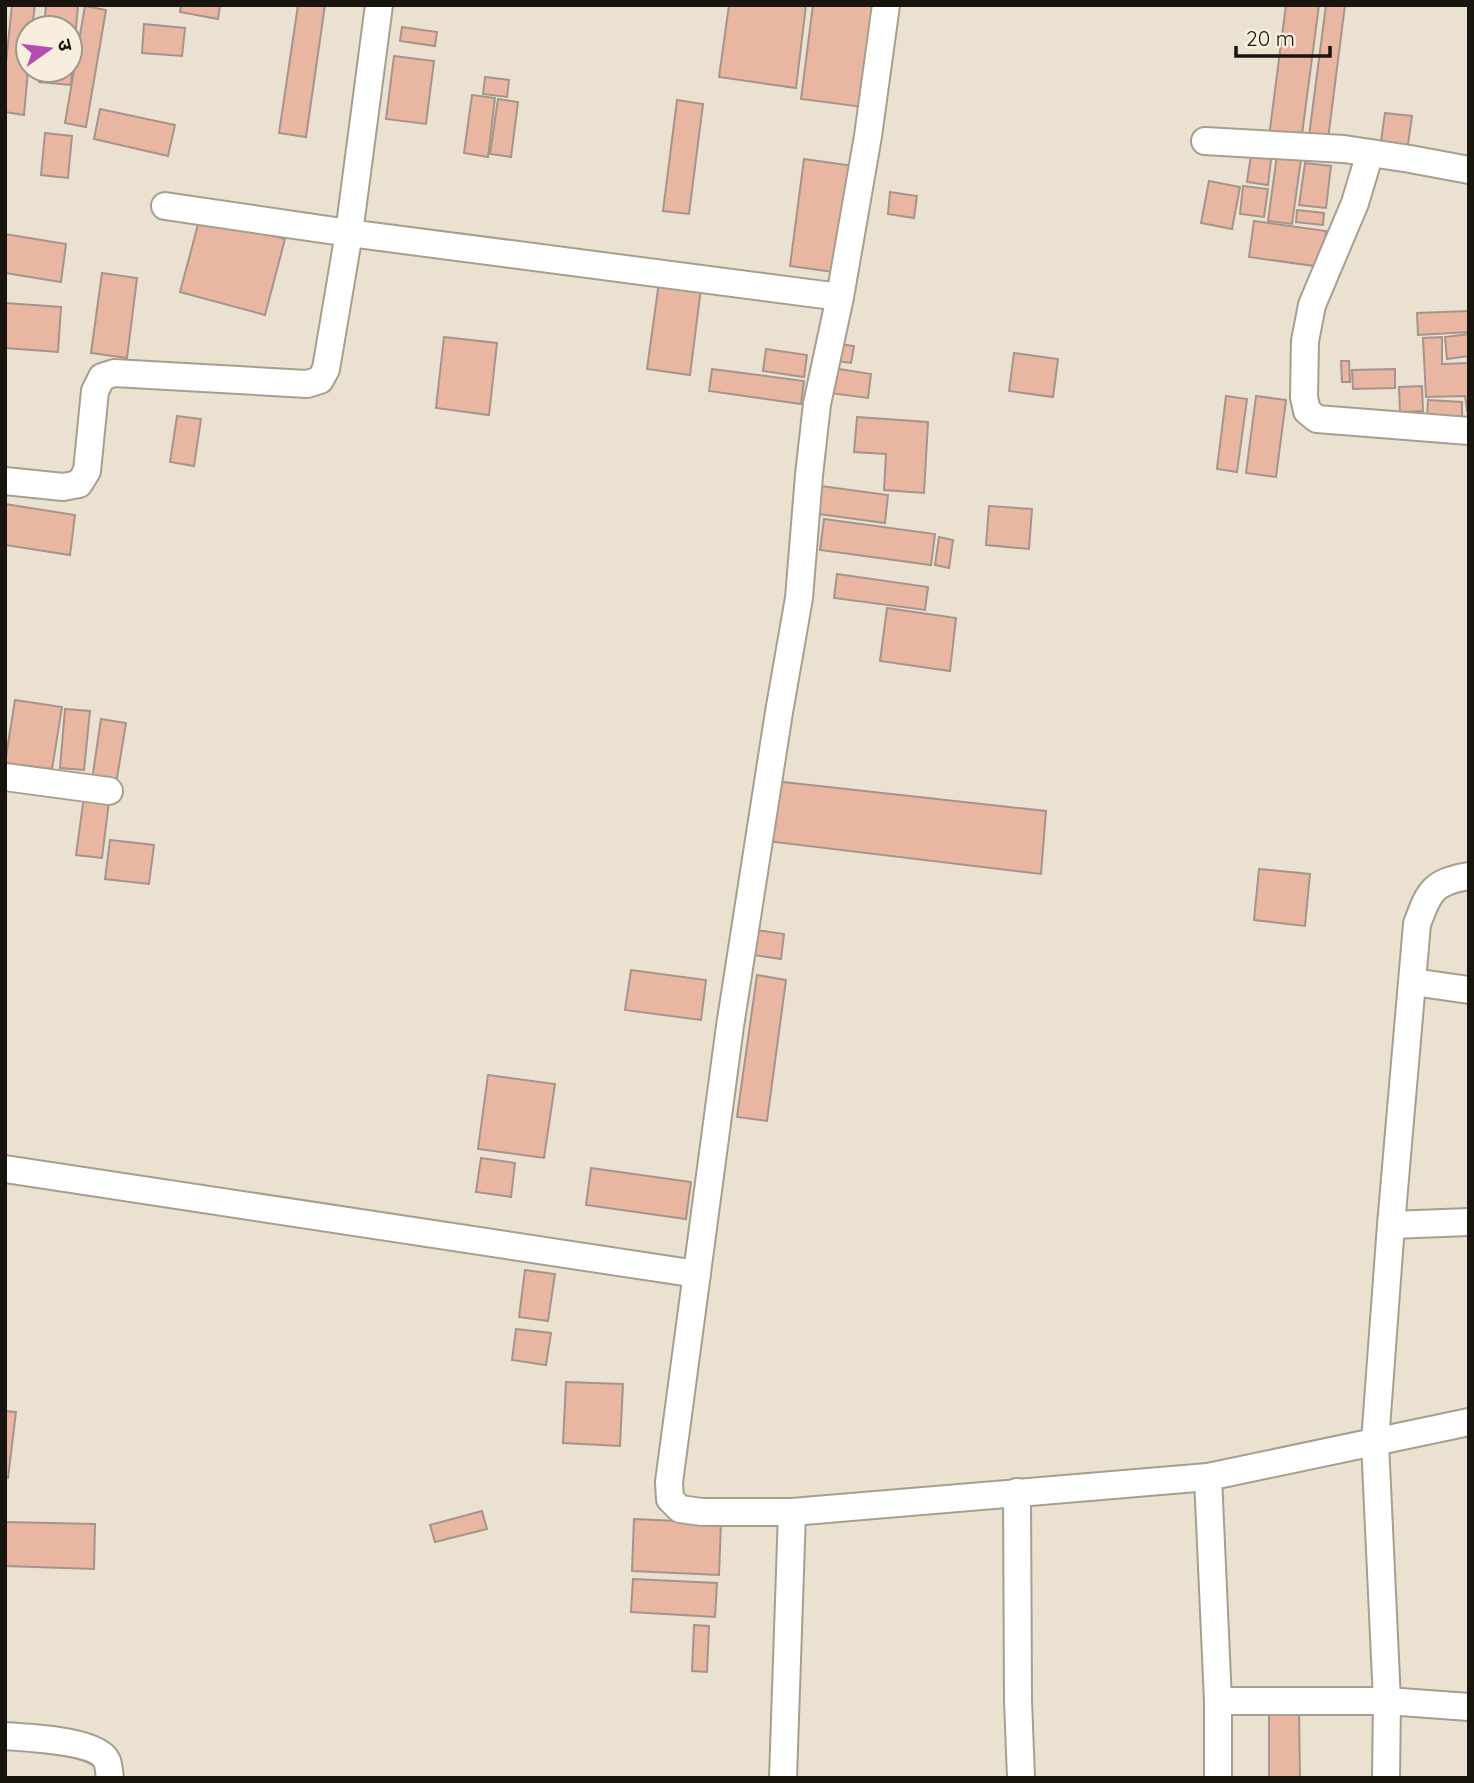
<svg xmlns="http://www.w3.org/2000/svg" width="1474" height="1783" font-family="Quicksand,'Noto Sans Devanagari',sans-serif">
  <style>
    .building { fill: #e9b6a2; stroke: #a6948c; stroke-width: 2 }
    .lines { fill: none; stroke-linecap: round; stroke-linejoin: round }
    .minor-casing { stroke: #a79e8e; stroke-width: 30 }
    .minor { stroke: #fff; stroke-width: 26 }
  </style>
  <rect width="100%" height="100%" fill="#ebe1d0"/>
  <g class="building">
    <path d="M12,5H35L32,28H28V70L24,115L5,112V72Z"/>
    <path d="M46,5H78L71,85L39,82L40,70H70V28H44Z"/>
    <path d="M181,5H220L218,19L180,12Z"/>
    <path d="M298,5H325L306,137L279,133Z"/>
    <path d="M729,5H806L796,88L719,77Z"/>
    <path d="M813,5H876L863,107L801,99Z"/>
    <path d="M1286,5H1319L1301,142L1269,137Z"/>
    <path d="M1326,5H1345L1328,139L1309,136Z"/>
    <path d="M85,6L106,10L86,127L65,123Z"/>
    <path d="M144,24L185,28L182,56L142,53Z"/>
    <path d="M402,27L437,32L435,46L400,41Z"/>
    <path d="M394,56L434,61L426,124L386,119Z"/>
    <path d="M485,77L509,80L507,97L483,94Z"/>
    <path d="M472,95L495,98L488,157L464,153Z"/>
    <path d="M498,99L518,102L511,157L490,154Z"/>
    <path d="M677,100L703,104L689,214L663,211Z"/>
    <path d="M100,109L175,125L168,156L94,139Z"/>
    <path d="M1385,113L1412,116L1407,152L1380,148Z"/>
    <path d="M45,133L72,136L68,178L41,175Z"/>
    <path d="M1252,148L1272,151L1268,185L1247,182Z"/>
    <path d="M1278,148L1302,152L1292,224L1268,221Z"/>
    <path d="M804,159L854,166L841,273L790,266Z"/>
    <path d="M1305,163L1331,166L1326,208L1299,205Z"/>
    <path d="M1209,181L1240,187L1232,229L1201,223Z"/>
    <path d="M1243,186L1268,189L1264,217L1240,214Z"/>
    <path d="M890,192L917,196L914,218L888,214Z"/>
    <path d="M1297,210L1324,213L1323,225L1296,222Z"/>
    <path d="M200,217L285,239L265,315L180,292Z"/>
    <path d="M1254,221L1326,231L1322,267L1249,257Z"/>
    <path d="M5,234L66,244L61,282L5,273Z"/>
    <path d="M102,273L137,278L127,358L91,353Z"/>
    <path d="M659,282L701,288L690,375L647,369Z"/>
    <path d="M5,303L61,307L58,352L5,348Z"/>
    <path d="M1469,311V332L1418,335L1417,313Z"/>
    <path d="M1469,334V356L1447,359L1445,337Z"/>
    <path d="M444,337L497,343L489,415L436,408Z"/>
    <path d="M1442,337V364L1469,363V422L1465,396L1426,397L1423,338Z"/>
    <path d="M831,343L854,346L851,363L828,360Z"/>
    <path d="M766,349L807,355L804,377L763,371Z"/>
    <path d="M1014,353L1058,359L1053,397L1009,391Z"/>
    <path d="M1341,361H1349L1350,382H1342Z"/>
    <path d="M833,368L871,374L868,398L829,393Z"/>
    <path d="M712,369L804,381L801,404L709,391Z"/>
    <path d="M1395,369V388L1353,389L1352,370Z"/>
    <path d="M1422,386L1423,411L1400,412L1399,387Z"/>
    <path d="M1226,396L1247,399L1237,472L1217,469Z"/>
    <path d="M1256,396L1286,400L1276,477L1246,473Z"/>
    <path d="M1428,400L1462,402V420L1427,418Z"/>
    <path d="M177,416L201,419L194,466L170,462Z"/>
    <path d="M857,417L928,422L924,493L884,490L886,454L854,452Z"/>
    <path d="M821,486L888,495L885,523L818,514Z"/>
    <path d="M5,504L75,515L70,555L5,545Z"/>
    <path d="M989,506L1032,509L1029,549L986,545Z"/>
    <path d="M824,519L935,534L931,565L820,550Z"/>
    <path d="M939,537L953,540L949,568L935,565Z"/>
    <path d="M837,574L928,587L925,610L834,598Z"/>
    <path d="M887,608L956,618L950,671L880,661Z"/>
    <path d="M15,700L62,707L52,769L5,763Z"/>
    <path d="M65,709L90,711L84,770L60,768Z"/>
    <path d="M101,719L126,723L116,784L92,780Z"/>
    <path d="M774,781L1046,811L1041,874L766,841Z"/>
    <path d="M85,789L110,793L102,858L76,855Z"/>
    <path d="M110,840L154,845L149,884L105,879Z"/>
    <path d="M1259,869L1310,874L1305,926L1254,920Z"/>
    <path d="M749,929L784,934L781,959L746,954Z"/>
    <path d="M631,970L706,980L701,1020L625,1010Z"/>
    <path d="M757,975L786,980L767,1121L737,1117Z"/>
    <path d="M488,1075L555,1084L544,1158L478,1149Z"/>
    <path d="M481,1158L515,1163L511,1197L476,1192Z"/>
    <path d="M591,1168L691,1182L686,1219L586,1205Z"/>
    <path d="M525,1270L555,1274L548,1321L519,1317Z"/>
    <path d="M516,1329L551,1333L546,1365L512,1360Z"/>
    <path d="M566,1382L623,1384L620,1446L563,1443Z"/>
    <path d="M5,1411L16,1412L8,1478L5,1477Z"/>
    <path d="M482,1511L487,1529L435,1542L430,1525Z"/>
    <path d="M634,1519L721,1523L719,1575L632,1571Z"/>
    <path d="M5,1522L95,1524L94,1569L5,1566Z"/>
    <path d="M633,1579L717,1583L715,1617L631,1612Z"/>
    <path d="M694,1625L709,1626L707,1672L692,1671Z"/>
    <path d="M1269,1710H1299L1300,1778H1269Z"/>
  </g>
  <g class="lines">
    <g class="minor-casing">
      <g id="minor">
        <path d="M886,5L868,136L840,297L817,404L809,475L799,598L779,712L730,1026L669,1482L670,1499L680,1509L702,1512H792L1208,1477L1469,1422"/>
        <path d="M1205,141L1344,149L1410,159L1469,170"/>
        <path d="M1370,153L1355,203L1312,305L1305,341L1304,397L1307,411L1317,419L1469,431"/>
        <path d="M165,206L349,233L840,297"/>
        <path d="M5,481L63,487L79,484L87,471L95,391L102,377L114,373L307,384L320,380L326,369L349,233L379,5"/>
        <path d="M5,777L109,791"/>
        <path d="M1413,982L1469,990"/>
        <path d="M5,1169L697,1274"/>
        <path d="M1391,1225L1469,1222"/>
        <path d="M1208,1477L1218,1701V1778"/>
        <path d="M1017,1492L1018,1700L1021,1778"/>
        <path d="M1218,1701H1387L1469,1707"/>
        <path d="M5,1736C27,1738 98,1740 107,1761C109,1766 109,1773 110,1778"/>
        <path d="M783,1778L792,1512"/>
        <path d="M1386,1778L1387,1701L1375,1442L1391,1225L1417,924C1429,891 1433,882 1469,876"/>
      </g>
    </g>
    <use href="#minor" class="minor"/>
  </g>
  <rect width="1474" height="1783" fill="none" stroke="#18150f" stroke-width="14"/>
  <g transform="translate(49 49) rotate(76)"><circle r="33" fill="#f8eedd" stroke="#9e978b" stroke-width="2"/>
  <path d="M0-5L12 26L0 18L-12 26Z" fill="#b64cae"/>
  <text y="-10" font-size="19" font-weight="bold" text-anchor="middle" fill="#18150f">उ</text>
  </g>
  <path d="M1236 46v10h94v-10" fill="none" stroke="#18150f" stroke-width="3.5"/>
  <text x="1246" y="46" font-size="21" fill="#18150f" stroke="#f8eedd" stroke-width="5" paint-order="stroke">20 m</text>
</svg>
